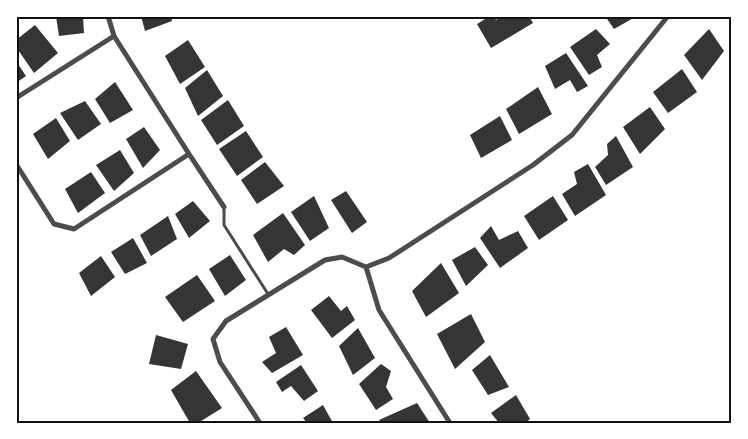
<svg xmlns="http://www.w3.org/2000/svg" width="748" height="439" viewBox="0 0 748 439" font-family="Literata,serif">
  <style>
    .building { fill: #353535 }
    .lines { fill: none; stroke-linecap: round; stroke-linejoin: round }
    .service { stroke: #4c4c4c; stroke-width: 3 }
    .minor { stroke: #4c4c4c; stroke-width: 5 }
    .neatline { fill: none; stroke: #111; stroke-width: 2 }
  </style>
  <rect width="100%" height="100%" fill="#fff"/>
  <path class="building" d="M56,16H83L84,33L59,36Z
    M141,16H171L172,21L145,31Z
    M490,16H494L496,20L502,16H529L533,23L491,48L477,24Z
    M605,16H637L614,29Z
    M35,25L58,53L34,73L16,47V40Z
    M596,29L610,44L597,55L602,67L589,75L570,47Z
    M709,29L724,51L702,80L684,55Z
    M188,40L205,67L180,84L165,56Z
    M566,53L588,86L577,92L570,80L555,89L545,66Z
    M16,61L26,76L16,83Z
    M682,69L697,92L668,113L653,92Z
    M207,70L223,96L198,116L185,88Z
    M115,82L133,110L110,123L95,99Z
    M538,87L552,114L519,134L506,109Z
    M228,100L244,126L217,145L201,120Z
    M85,101L101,124L78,140L60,113Z
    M650,107L665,129L640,154L623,127Z
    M500,116L512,140L481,158L470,135Z
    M56,118L70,141L48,159L33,134Z
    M144,127L160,150L143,168L126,139Z
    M246,131L263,157L237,176L219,149Z
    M616,136L633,167L606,185L595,167L608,155L607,144Z
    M120,150L134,173L114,191L96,165Z
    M265,162L284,186L257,204L241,180Z
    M588,164L606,195L575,216L562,194L577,184L574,172Z
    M91,172L105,193L78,213L65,189Z
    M346,191L367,222L352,233L331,200Z
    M314,196L329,228L310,241L291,212Z
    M553,196L568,220L539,240L524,216Z
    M193,201L210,221L189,238L175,214Z
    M283,213L305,245L294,255L284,249L268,262L253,235Z
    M168,216L177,239L151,256L140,235Z
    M491,226L499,240L518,231L528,248L500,268L480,238Z
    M133,238L147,263L125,274L111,252Z
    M475,247L488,265L466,286L452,260Z
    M230,255L246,280L225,296L209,269Z
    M101,256L115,277L91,296L79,273Z
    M441,263L459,293L426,317L412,291Z
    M197,275L215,301L183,322L165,297Z
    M329,296L341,311L347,306L355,320L332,338L311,310Z
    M471,314L485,342L455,369L437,334Z
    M286,327L303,355L272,373L262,362L276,353L269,337Z
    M358,328L375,358L353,375L339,346Z
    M156,335L188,344L181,369L149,364Z
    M490,355L509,387L488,395L472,370Z
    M381,364L391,371L386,387L393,399L376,410L359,384Z
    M301,365L318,391L304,401L291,386L282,392L276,382Z
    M196,371L222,408L198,423H190L171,390Z
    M516,395L530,419L525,423H499L491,413Z
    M417,403L430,423H382L379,420Z
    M323,405L333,423H307L303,418Z"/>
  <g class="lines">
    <path class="service" d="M224,207V225L268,294"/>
    <path class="minor" d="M108,16L114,36L189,154L224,207
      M16,98L114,36
      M16,164L54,224L74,229L189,154
      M366,267L379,310L450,423
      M260,423L220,362L213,339L226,321L325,260L342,257L366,267L389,258L533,165L572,135L668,16"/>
  </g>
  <rect width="748" height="439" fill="none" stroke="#ffffff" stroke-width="35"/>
  <rect x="18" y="18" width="712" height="404" class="neatline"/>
</svg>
